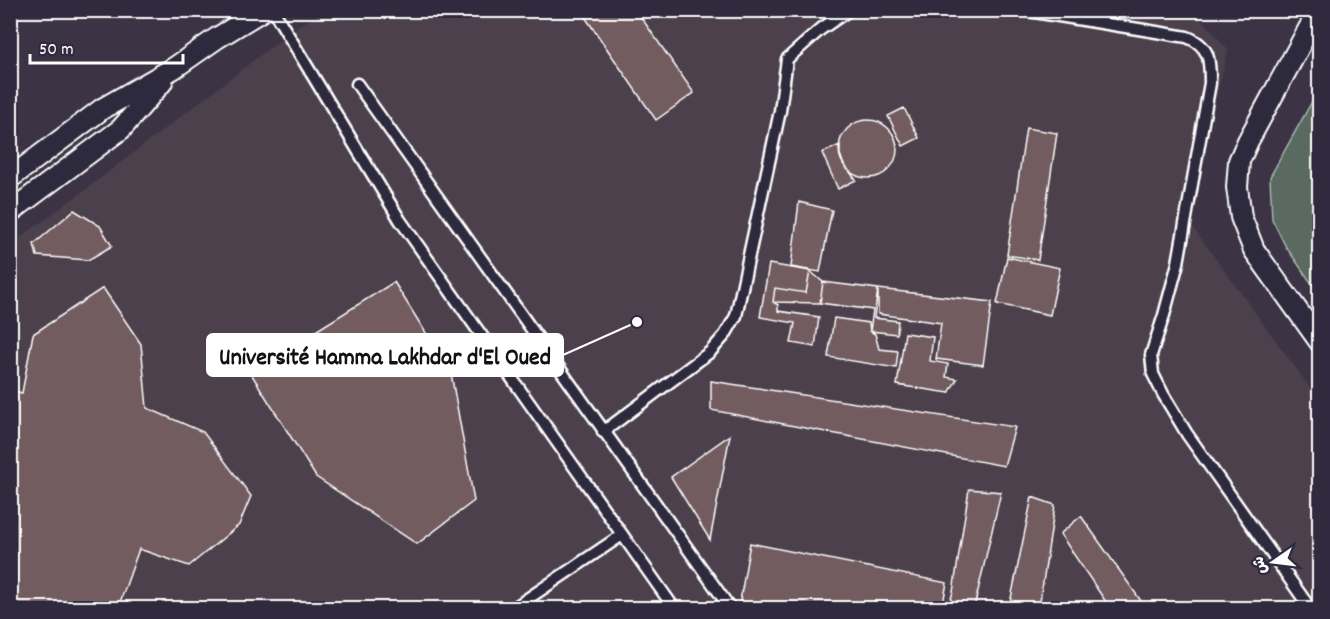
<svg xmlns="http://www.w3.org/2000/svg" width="1330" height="619" viewBox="0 0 1330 619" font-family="Dekko,'Playpen Sans Arabic',sans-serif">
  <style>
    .built { fill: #4c404c }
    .green { fill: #5a6a61; stroke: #acb4b0; stroke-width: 1.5 }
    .building { fill: #725c60; stroke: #fff; stroke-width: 1.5 }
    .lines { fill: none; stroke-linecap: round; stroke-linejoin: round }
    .lane-casing { stroke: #fff; stroke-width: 15 }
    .street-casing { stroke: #fff; stroke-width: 24 }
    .lane { stroke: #2f2a3d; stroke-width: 10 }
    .street { stroke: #2f2a3d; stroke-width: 20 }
    .leader { fill: none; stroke: #fff; stroke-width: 2 }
    .callout-dot { fill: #fff; stroke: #2f2a3d; stroke-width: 2 }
    .callout { fill: #fff; stroke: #fff; stroke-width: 2 }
    .callout-label { font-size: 24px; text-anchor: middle; font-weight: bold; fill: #111 }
  </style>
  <rect width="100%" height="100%" fill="#3c3444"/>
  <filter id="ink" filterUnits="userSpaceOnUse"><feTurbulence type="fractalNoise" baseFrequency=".0167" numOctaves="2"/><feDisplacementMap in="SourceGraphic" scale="12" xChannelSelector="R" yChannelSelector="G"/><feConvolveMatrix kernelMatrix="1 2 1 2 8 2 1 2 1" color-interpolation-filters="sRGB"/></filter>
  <g filter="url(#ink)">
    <path class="built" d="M326,11H1195L1228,50L1186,218L1319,400V608H11L10,245L89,187L301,24Z"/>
    <path class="green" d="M1319,89V294L1286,247L1272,219L1270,177Z"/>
    <path class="building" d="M587,10H636L694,93L656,120L583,14Z
      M904,108L919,138L903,146L888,116Z
      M839 149a29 29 0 1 1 58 0a29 29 0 1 1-58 0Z
      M1026,128L1057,133L1038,260L1007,255Z
      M840,145V154L843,163L856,180L838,189L822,153Z
      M799,202L832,210L820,272L791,267Z
      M74,210L100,226L112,246L88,260L37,256L34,244Z
      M1007,257L1060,268L1050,315L997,304Z
      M769,264L810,271L806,293L775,288L773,302L778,305V311L819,317L815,347L791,343L795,323L760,317Z
      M810,271L823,282L820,303L773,302L775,288L806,293Z
      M394,282L451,373L474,501L417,544L316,477L250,372Z
      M823,282L878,289L874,318L898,321L897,334L870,331L873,310L820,303Z
      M103,288L141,344L147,408L203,432L251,496L239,525L189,566L139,549L118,608H13L10,607V390L22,393L33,334Z
      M878,289L992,302L983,365L936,359L941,323L878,314Z
      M834,318L869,323L870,331L875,334L879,349L898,351L896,368L828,357Z
      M905,333L933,337L930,361L948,364L946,377L957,379L949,393L897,385Z
      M711,381L1015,427L1004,466L711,410Z
      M730,435L710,540L671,477Z
      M969,489L1001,492L974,608H948L953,592Z
      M1032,497L1055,505L1039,608H1009Z
      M1081,516L1146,608H1110L1060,534Z
      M750,543L947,583L942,608H767L739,607Z"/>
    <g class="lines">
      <defs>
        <path id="lane" d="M273,10L400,220L674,608
          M1022,10L1187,37C1210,46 1210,60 1210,83L1178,263L1164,315L1151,355L1153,374L1163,394L1187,434L1310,608
          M357,84L730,608
          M603,432L710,352L725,335L736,316L780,111L787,59L821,29L849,10
          M514,608L622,535"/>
        <path id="street" d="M1319,10L1248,141L1239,161L1237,187L1241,217L1254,250L1320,342
          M10,178L102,109L174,68L217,38L263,10
          M10,212L121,129L162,82"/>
      </defs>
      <use href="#lane" class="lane-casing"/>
      <use href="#street" class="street-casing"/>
      <use href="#lane" class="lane"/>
      <use href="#street" class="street"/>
    </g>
  </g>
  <path class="leader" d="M637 322L563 355"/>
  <circle class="callout-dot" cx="637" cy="322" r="6"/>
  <rect class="callout" x="207" y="334" width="356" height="42" rx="6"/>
  <g class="callout-label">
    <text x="385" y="364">Université Hamma Lakhdar d'El Oued</text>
  </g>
  <rect width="1330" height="619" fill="none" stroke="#2f2a3d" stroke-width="36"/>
  <rect x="18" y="18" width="1294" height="583" fill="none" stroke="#fff" stroke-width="2" filter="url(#ink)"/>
  <g transform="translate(1273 562) rotate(256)" stroke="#2f2a3d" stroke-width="4.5" paint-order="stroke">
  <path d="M0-4.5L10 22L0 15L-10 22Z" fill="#ffffff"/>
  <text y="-9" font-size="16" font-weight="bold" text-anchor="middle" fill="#ffffff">ش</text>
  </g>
  <path d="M30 54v9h153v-9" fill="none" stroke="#ffffff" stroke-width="3"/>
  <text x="39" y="54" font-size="18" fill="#ffffff" stroke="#2f2a3d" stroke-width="4.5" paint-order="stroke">50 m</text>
</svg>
